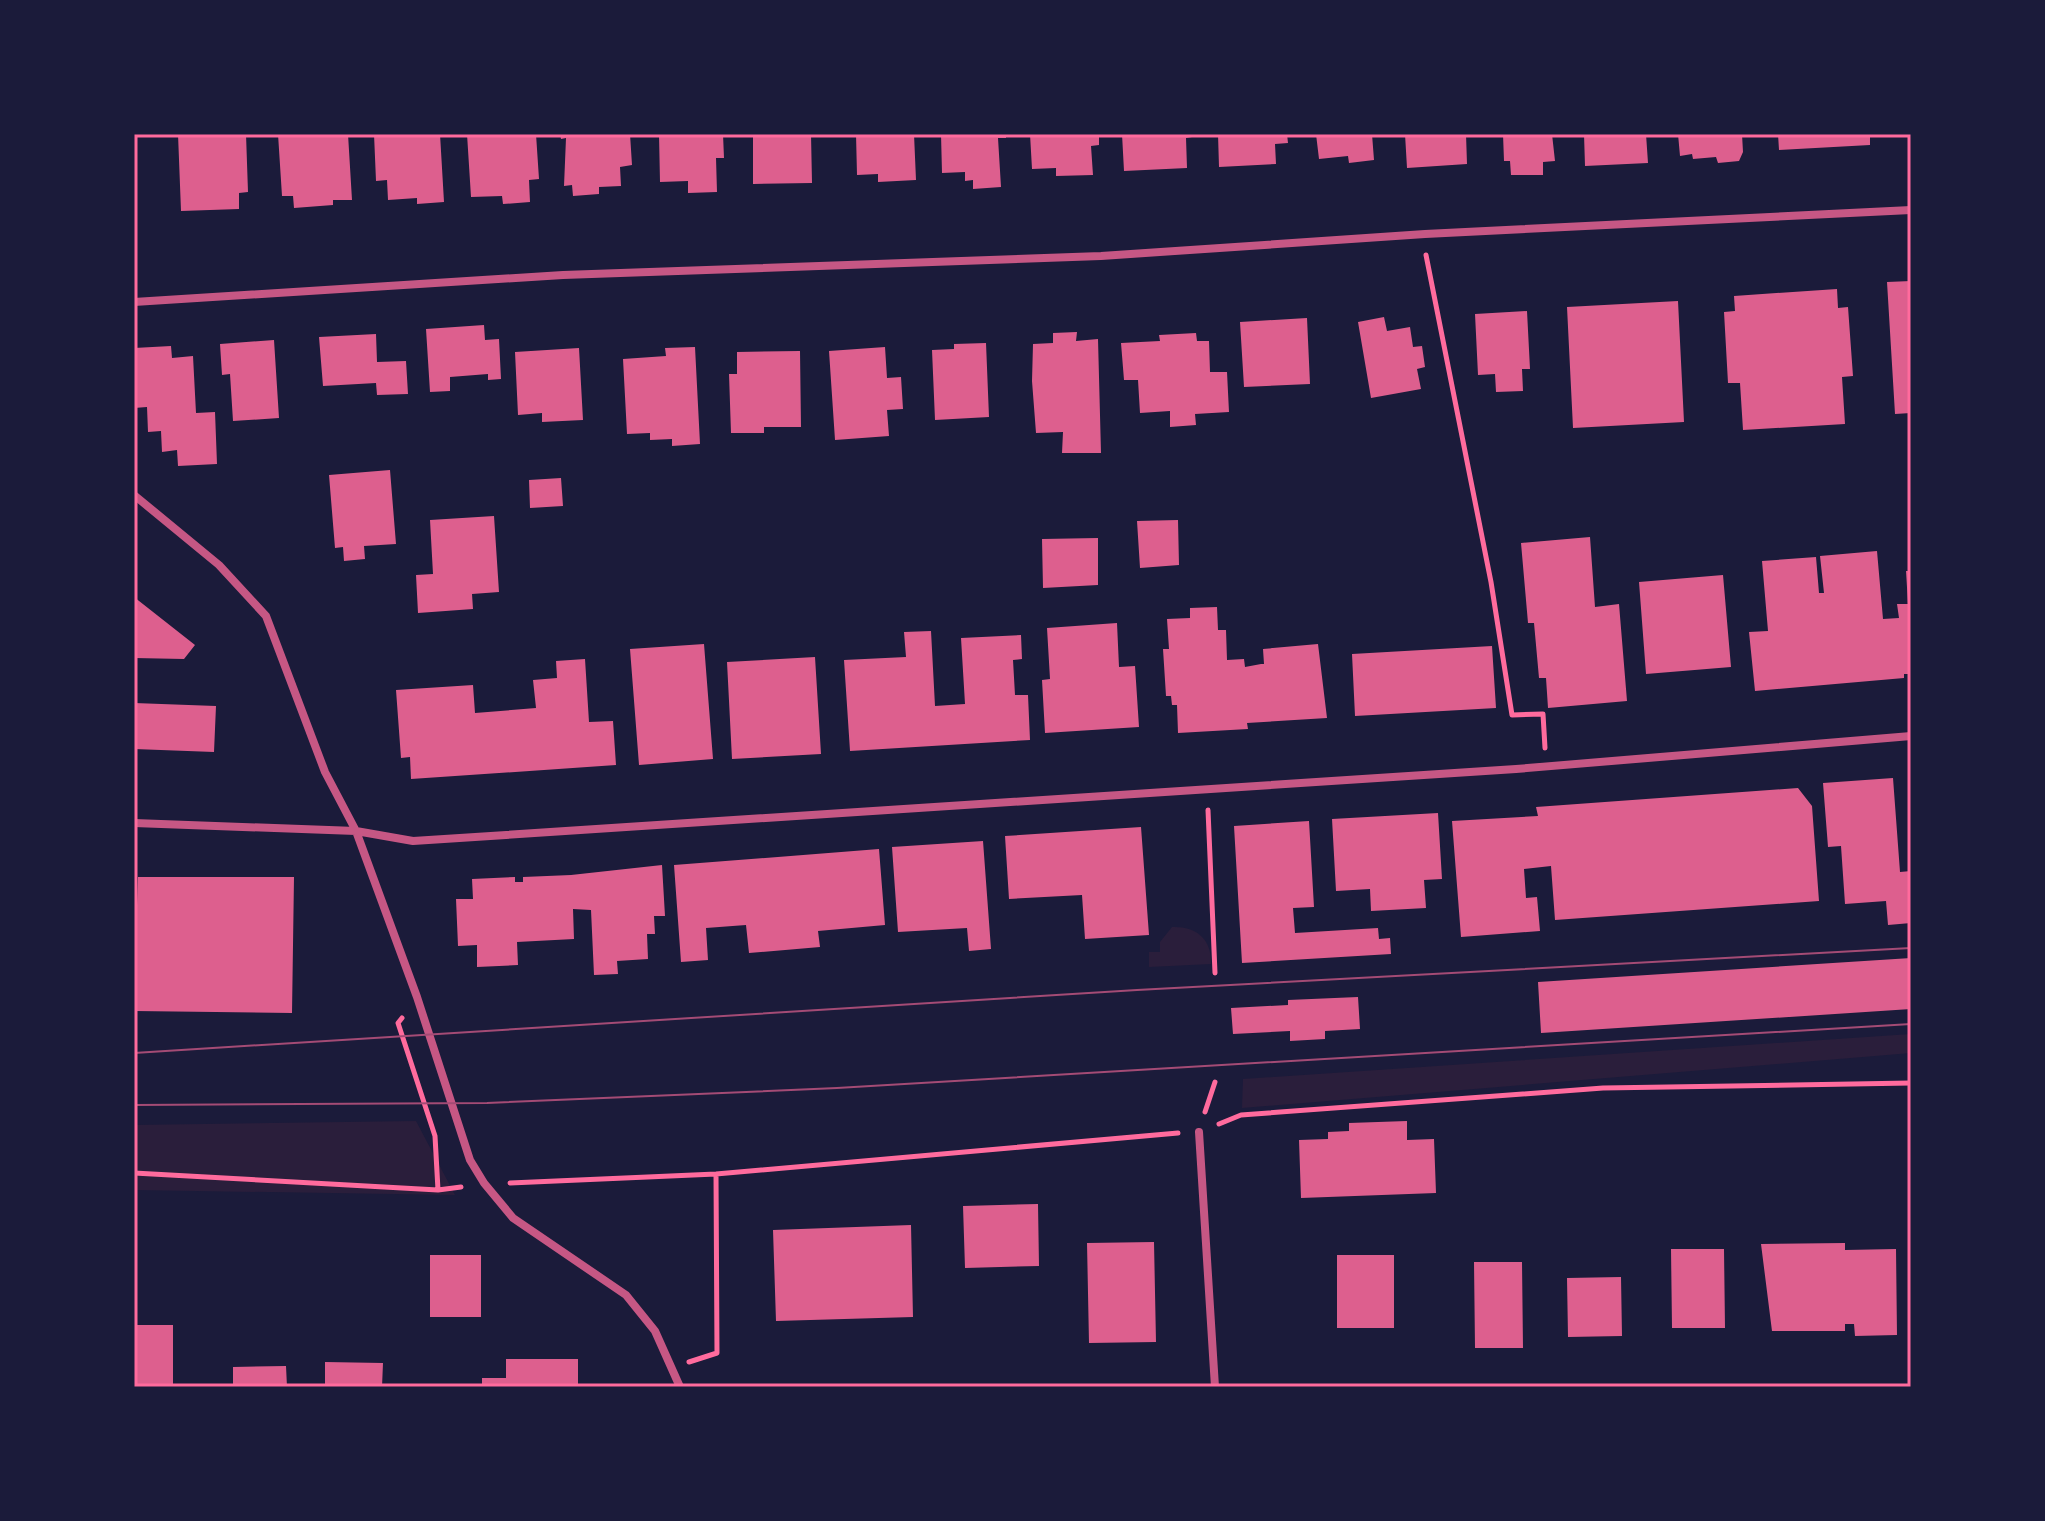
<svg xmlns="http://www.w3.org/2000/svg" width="2045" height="1521" viewBox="0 0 2045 1521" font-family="'Space Grotesk',sans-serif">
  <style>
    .green { fill: #2a1e3b }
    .building { fill: #dd5f8e }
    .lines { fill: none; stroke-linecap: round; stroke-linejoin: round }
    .path { stroke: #ff6b9d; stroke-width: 5 }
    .minor { stroke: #c65784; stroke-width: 8 }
    .tram { stroke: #a44b75; stroke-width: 2 }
    .neatline { fill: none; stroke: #ff6b9d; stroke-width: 3 }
  </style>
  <rect width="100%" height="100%" fill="#1b1b3a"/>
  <path class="green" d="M1172,927C1196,926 1212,939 1211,964L1149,967V952H1160V942Z
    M1911,1034V1053L1242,1108L1243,1079Z
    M416,1121L455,1195L134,1190V1125Z"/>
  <path class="building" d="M178,134H246L248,192L239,193V209L181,211Z
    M278,134H348L352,200H333V205L294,208L293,196H282Z
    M374,134H440L444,202L417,204V198L388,200L387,180L376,181Z
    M467,134H536L539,179L529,180L530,202L503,204L502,196L471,197Z
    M560,134H630L632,165L620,167L621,186L599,187V194L573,196L572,185L564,186L566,138L561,139Z
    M659,134H723L724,158H716L717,192L688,193V181L660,182Z
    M753,134H811L812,183L753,184Z
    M856,134H914L916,180L878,182V174L857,175Z
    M941,134H1006V138H998L1001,187L973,189V180L965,181V172L942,173Z
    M1030,134H1099V145L1091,146L1093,175L1056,176V168L1032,169Z
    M1122,134H1192V137L1186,138L1187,168L1124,171Z
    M1218,134H1287L1288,143L1275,144L1276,164L1219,167Z
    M1316,134H1372L1374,160L1349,163L1348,156L1319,159Z
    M1405,134H1466L1467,164L1407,168Z
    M1503,134H1552L1555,161L1543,162V175H1511L1510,161H1504Z
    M1584,134H1646L1648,163L1585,166Z
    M1678,134H1742L1743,152L1739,161L1718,163L1716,157L1693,159L1692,154L1680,156Z
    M1778,134H1870V145L1779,150Z
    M1911,281V413L1895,414L1887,282Z
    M1837,289L1838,308L1848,307L1853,376L1842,377L1845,424L1743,430L1740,383H1728L1724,312L1735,311L1734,296Z
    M1678,301L1684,422L1573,428L1567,307Z
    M1527,311L1530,369H1522L1523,391L1496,392L1495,374L1478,375L1475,314Z
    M1384,317L1387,331L1410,327L1413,347L1422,346L1425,367L1417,369L1421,389L1371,398L1358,322Z
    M1307,318L1310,384L1244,387L1240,322Z
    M484,325L485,340L499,339L501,379L488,380V374L450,377V391L430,392L426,329Z
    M1077,332L1076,341L1098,339L1101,453H1062L1063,432L1036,433L1032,381L1033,344L1053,343V333Z
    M1196,333L1197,341H1209L1210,372H1227L1229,412L1195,414L1196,425L1170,427V411L1140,413L1138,380H1124L1121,343L1160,341L1159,335Z
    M376,334L377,362L406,361L408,394L377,395L376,383L323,386L319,337Z
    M274,340L279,418L233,421L230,374L222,375L220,344Z
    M986,343L989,417L935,420L932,350L954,349V344Z
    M171,346L172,358L193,356L196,413L215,412L217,464L178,466L177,450L162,452L161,431L148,432L147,407L134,408V348Z
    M695,347L700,444L672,446V439L650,440V433L627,434L623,359L666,356L665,348Z
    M885,347L887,378L901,377L903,409L887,410L889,436L835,440L829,351Z
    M579,348L583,420L542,422V413L518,415L515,352Z
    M800,351L801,427H764V433H731L729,374H737V352Z
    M390,470L396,544L364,546L365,559L344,561L343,547L335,548L329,475Z
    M561,478L563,506L530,508L529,480Z
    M494,516L499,592L472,594L473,609L418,613L416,575L433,574L430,520Z
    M1178,520L1179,565L1140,568L1137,521Z
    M1590,537L1595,607L1619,604L1627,701L1548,708L1546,678H1539L1534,623H1528L1521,543Z
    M1098,538V585L1043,588L1042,539Z
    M1877,551L1883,619L1899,618L1897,604H1908L1906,571H1911V674H1904V678L1755,691L1749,632L1768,631L1762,561L1816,557L1819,593H1824L1820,556Z
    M1723,575L1731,667L1646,674L1639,582Z
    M134,597L195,645L184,659L134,658Z
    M1217,607L1218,630H1226L1227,660L1244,659L1245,667L1261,664H1264L1263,649L1318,644L1327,718L1247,723L1248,729L1178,733L1177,705H1172L1171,696H1166L1163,649H1169L1167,619L1190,618V608Z
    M1117,623L1119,667L1135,666L1139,727L1045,733L1042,680L1050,679L1047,628Z
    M931,631L935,706L965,704L961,638L1021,635L1022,659L1013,660L1015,695H1028L1030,740L850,751L844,660L906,657L904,632Z
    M704,644L713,759L639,765L630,649Z
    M1492,646L1496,708L1355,716L1352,654Z
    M815,657L821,754L732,759L727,662Z
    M585,659L589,722L613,721L616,765L411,779L410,757L401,758L396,690L473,685L475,713L536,708L533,680L557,678L556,661Z
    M134,703L216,706L214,752L134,749Z
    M1893,778L1900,872L1911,871V923L1888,925L1886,901L1845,904L1841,846L1828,847L1823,783Z
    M1798,788L1812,806L1819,901L1555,920L1551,866L1524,869L1526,898L1537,897L1540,931L1461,937L1452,821L1538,816L1536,807Z
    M1438,813L1442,879L1424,880L1426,908L1371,911L1370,889L1336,891L1332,819Z
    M1309,821L1314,907L1293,908L1295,933L1378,928L1379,939L1390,938L1391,954L1242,963L1234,826Z
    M1141,827L1149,935L1085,939L1082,895L1009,899L1005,836Z
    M983,841L991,949L969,951L967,928L898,932L892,847Z
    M879,849L885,925L818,931L820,947L749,953L746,925L706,928L708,960L681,962L674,865Z
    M662,865L665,916H654L655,934H647L648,959L617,961L618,974L594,975L591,910L573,909L574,939L517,942L518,965L477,967V945L458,946L456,899H473L472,879L515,877V882H523V877L571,875Z
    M138,877H294L292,1013L134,1011V905H137Z
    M1911,958V1009L1541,1033L1538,982Z
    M1358,997L1360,1029L1325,1031V1039L1290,1041V1031L1233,1034L1231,1008L1288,1005V1000Z
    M1407,1121V1140L1434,1139L1436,1193L1301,1198L1299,1140L1328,1139V1132L1349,1131V1123Z
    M1038,1204L1039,1266L965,1268L963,1206Z
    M911,1225L913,1317L776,1321L773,1230Z
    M1154,1242L1156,1342L1089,1343L1087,1243Z
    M1845,1243V1250L1896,1249L1897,1335L1855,1336L1854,1324H1845V1331H1772L1761,1244Z
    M1671,1249H1724L1725,1328H1672Z
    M430,1255H481V1317H430Z
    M1337,1255H1394V1328H1337Z
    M1474,1262H1522L1523,1348H1475Z
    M1621,1277L1622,1336L1568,1337L1567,1278Z
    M134,1325H173V1387H134Z
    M506,1359H578V1387H482V1378H506Z
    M325,1362L383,1363L382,1387H325Z
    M286,1366L287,1387H233V1367Z"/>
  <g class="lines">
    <path class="path" d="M1426,255L1491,582L1512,715L1543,714L1545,748
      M1208,810L1215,973
      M402,1018L398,1023L435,1136L438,1190
      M1205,1112L1215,1082
      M1219,1124L1241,1115L1603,1088L1911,1083
      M134,1173L438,1190L461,1187
      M510,1183L716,1174L1178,1133
      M689,1362L717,1353L716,1174"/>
    <path class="minor" d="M134,302L563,275L1101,256L1425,234L1911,210
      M134,495L219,565L266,616L325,772L356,831L417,997L470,1160L484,1183L513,1218L626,1295L655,1331L680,1387
      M134,823L356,831L413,841L1516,769L1911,736
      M1199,1132L1215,1387"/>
    <path class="tram" d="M134,1053L1137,990L1911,948
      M134,1105L487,1103L837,1088L1911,1024"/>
  </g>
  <rect width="2045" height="1521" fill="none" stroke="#1b1b3a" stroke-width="272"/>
  <rect x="136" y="136" width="1773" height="1249" class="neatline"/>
</svg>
